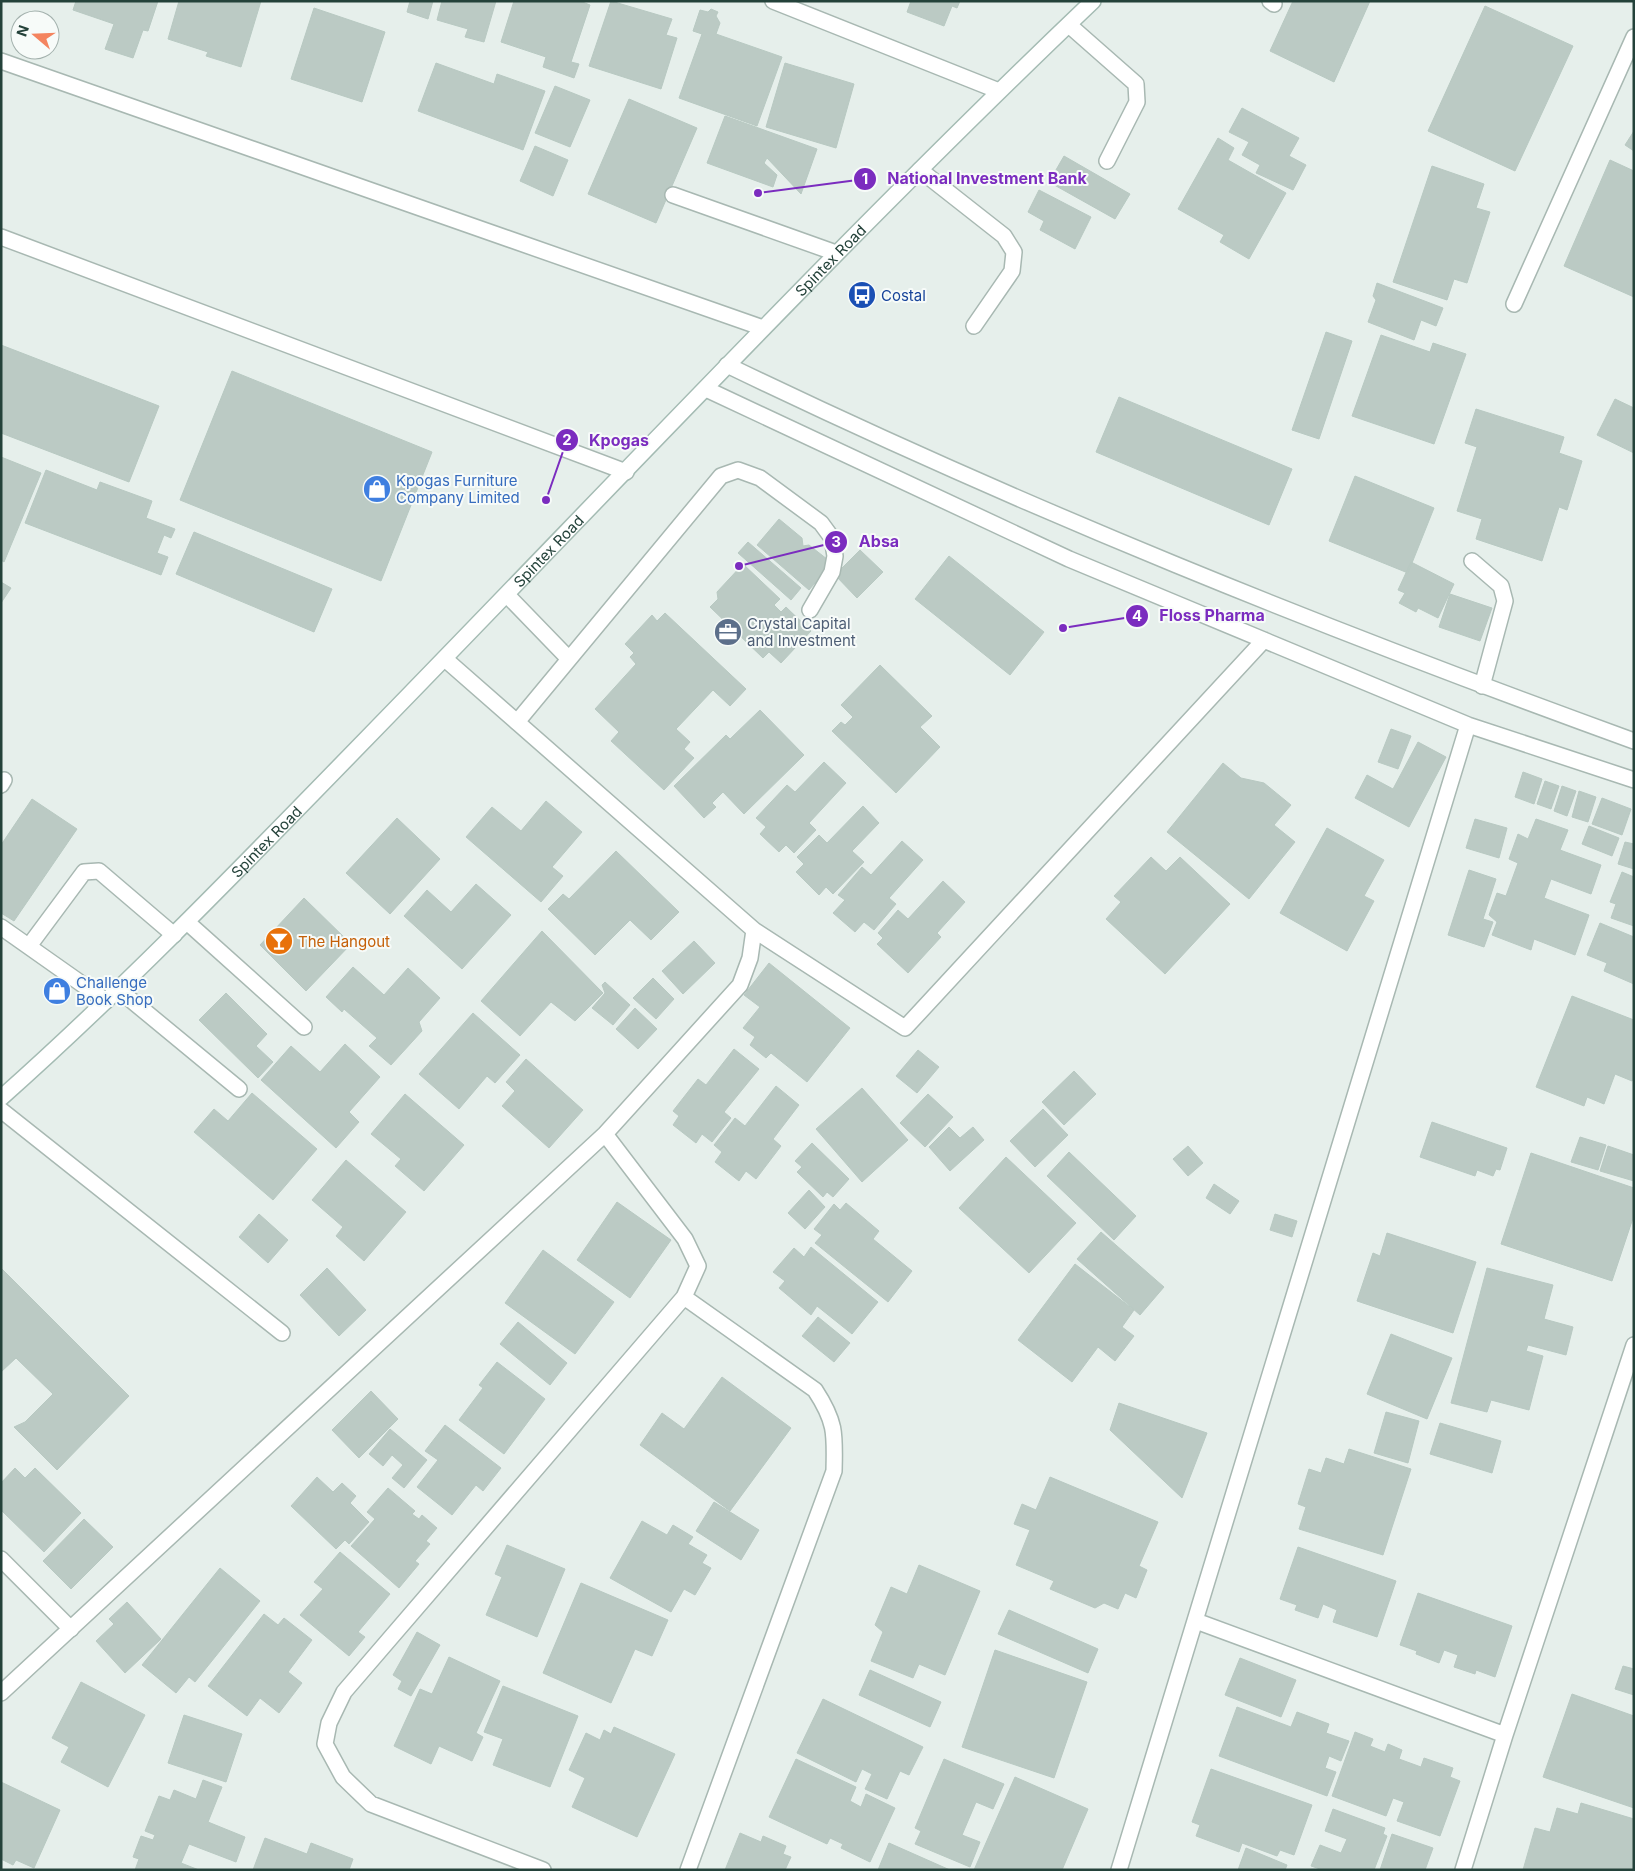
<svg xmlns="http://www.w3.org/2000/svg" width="1635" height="1871" viewBox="0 0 1635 1871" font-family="Inter,sans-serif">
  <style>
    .building { fill: #bbcac4; stroke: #b8c9c2 }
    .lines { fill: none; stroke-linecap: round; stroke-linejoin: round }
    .service-casing { stroke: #a8b8b2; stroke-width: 18 }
    .minor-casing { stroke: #a8b8b2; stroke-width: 18 }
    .secondary-casing { stroke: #a4bbb3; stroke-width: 18 }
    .service { stroke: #fff; stroke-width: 15 }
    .minor { stroke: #fff; stroke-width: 15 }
    .secondary { stroke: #fff; stroke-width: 15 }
    .labels { text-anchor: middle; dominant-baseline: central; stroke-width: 4; stroke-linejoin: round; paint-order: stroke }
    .street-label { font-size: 15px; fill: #24423a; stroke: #f7fbf9 }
    .transit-label { font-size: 15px; fill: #164399; stroke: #f7fbf9; text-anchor: start }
    .shop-label { font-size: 15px; fill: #366cbe; stroke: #f7fbf9; text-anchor: start }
    .service-label { font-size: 15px; fill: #4e5e75; stroke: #f7fbf9; text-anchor: start }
    .food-label { font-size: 15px; fill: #c56008; stroke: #f7fbf9; text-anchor: start }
    .leader { fill: none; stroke: #7b2cbf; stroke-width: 2 }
    .callout-dot { fill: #7b2cbf; stroke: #f7fbf9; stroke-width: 2 }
    .mark-label { font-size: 15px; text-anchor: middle; font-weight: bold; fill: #fff }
    .callout-label { font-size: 16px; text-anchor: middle; font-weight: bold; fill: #7b2cbf; stroke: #f7fbf9; stroke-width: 4; stroke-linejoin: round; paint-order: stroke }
  </style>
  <rect width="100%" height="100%" fill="#e6efeb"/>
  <path class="building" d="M76,1H158L148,31L143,30L133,58L105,49L114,24L73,10Z
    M179,1H261L241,67L206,56L208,52L168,39Z
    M410,1H433L428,19L407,12Z
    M442,1H496L484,42L465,37L468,29L437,20Z
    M514,1H580L590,5L571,62L579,64L574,78L543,67L546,57L501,42Z
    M611,1L672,19L666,35L677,38L661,89L589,66Z
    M911,1H960L957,8L952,6L944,26L907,12Z
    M1293,1H1370L1334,82L1270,51Z
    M1485,6L1573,46L1515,171L1428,131Z
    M314,8L385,32L362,102L291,79Z
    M711,9L718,12L716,16L720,23L716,34L782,57L757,126L679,98L702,34L693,31L700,10L708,12Z
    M436,63L494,84L497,74L545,91L523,150L418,111Z
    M785,63L854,84L836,148L766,127Z
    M555,86L590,100L570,147L535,133Z
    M629,99L697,128L656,223L588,194Z
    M1242,108L1299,138L1289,156L1306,165L1293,190L1256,173L1260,165L1242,155L1249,142L1229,132Z
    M725,116L817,149L801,194L767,158L764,163L777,175L773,187L707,163Z
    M1634,131V151L1625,145Z
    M1218,138L1234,148L1228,160L1286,193L1249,259L1220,242L1224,235L1178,209Z
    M535,146L568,160L553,196L520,181Z
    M1064,156L1130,194L1115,219L1049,182Z
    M1610,160L1634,171V297L1564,266Z
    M1432,166L1484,184L1476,208L1490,212L1467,283L1454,279L1447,300L1393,282Z
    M1039,190L1091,217L1075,249L1040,230L1044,221L1028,212Z
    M1377,283L1443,308L1436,326L1421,320L1414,340L1368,322L1376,300L1373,296Z
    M1326,332L1352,341L1319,439L1292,430Z
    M1381,335L1430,352L1433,343L1466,354L1434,444L1352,416Z
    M1,345L159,406L129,482L1,433Z
    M232,371L432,452L381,581L180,500Z
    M1119,397L1292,469L1269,525L1096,452Z
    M1615,399L1634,408V453L1597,435Z
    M1476,409L1564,437L1559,453L1582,461L1567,510L1559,507L1542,561L1476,539L1482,519L1457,511L1477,447L1465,443Z
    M1,457L41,473L4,562L1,560Z
    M46,470L97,490L100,482L152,501L146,518L175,529L171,538L164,535L157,553L168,557L161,575L25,523Z
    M1355,476L1434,508L1408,573L1329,541Z
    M779,519L802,538L803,546L809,545L832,563L809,590L757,545Z
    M194,532L332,589L314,632L176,574Z
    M748,542L801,588L791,600L738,553Z
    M860,550L883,572L857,598L835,575Z
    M949,556L1044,632L1010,675L915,599Z
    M1411,562L1454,584L1438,618L1418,608L1416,612L1399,603L1405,593L1398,590Z
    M743,564L780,599L774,605L781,612L786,607L811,631L781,663L769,652L763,658L710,607L718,599L717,592Z
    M1,582L11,588L1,603Z
    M1450,594L1492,608L1480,641L1439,627Z
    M665,613L746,689L730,706L713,690L676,729L690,742L684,749L694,758L664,790L611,741L619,732L595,709L636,664L630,657L634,653L625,644L652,615L657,621Z
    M880,665L932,716L920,727L940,747L896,793L832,731L841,722L845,725L853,717L841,705Z
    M760,710L804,755L744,814L723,792L712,803L716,807L704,818L674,786L726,735L730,739Z
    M1391,729L1411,736L1398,769L1378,762Z
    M1418,742L1446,757L1409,827L1355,798L1367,775L1393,789Z
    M824,762L846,783L809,823L816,830L794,853L786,845L779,852L760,834L766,827L756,818L787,785L795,792Z
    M1223,763L1241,778L1264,783L1291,805L1274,825L1295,842L1249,899L1167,832Z
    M1523,772L1542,779L1534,804L1515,797Z
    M1545,781L1559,786L1551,809L1537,804Z
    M1562,786L1576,791L1567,816L1554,811Z
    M1579,791L1596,797L1588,822L1572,817Z
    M1602,798L1631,809L1622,835L1592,824Z
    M32,799L77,829L14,921L1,913V845Z
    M546,801L582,832L552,867L563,876L541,902L466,837L492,807L521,831Z
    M863,806L879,823L852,851L864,862L833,894L826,887L819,895L796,872L804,864L797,857L819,835L827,843Z
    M397,818L440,859L390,914L346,873Z
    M1475,819L1507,828L1499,858L1466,848Z
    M1536,819L1568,830L1560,850L1601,865L1591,894L1551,879L1544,898L1589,915L1575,955L1534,939L1531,950L1492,935L1497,922L1489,915L1497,893L1506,896L1518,863L1509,859L1518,834L1528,839Z
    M1589,826L1619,838L1612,856L1582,844Z
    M1327,828L1384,860L1364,896L1374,901L1347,951L1280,913Z
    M902,841L923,860L889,898L896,904L874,930L864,922L855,932L833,913L845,900L838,895L862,867L871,875Z
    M1625,842L1634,844V869L1618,864Z
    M616,851L679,912L651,940L630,920L595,955L548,909L563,894L569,899Z
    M1151,857L1166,871L1180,857L1230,904L1165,974L1106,919L1121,902L1114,896Z
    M1469,870L1496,879L1483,919L1493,922L1484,947L1448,935Z
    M1622,872L1634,877V926L1611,918L1616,904L1610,902Z
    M943,881L965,902L937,933L941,937L908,973L877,944L883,938L878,933L898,910L908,919Z
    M476,884L511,915L462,969L404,916L427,890L451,912Z
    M304,898L351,944L306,991L260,945Z
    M1600,923L1634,937V984L1604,971L1607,963L1587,955Z
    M542,931L603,993L575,1021L551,1002L520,1036L481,1001Z
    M694,941L715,963L683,994L662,971Z
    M769,963L850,1028L807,1082L771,1053L766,1058L750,1045L755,1037L743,1028L760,1007L744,995Z
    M353,967L384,995L408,968L440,998L419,1022L422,1031L391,1065L369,1046L377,1038L344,1009L342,1012L326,997Z
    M653,978L674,999L656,1019L633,998Z
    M605,982L630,1005L613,1025L592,1008L605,993L602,985Z
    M226,993L267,1034L256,1046L273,1062L258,1078L199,1020Z
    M1572,996L1634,1020V1077L1632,1081L1615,1074L1604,1104L1587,1097L1584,1106L1536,1087Z
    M635,1008L657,1029L638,1049L616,1029Z
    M473,1013L520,1055L495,1083L487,1076L459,1109L419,1074Z
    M345,1044L380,1077L349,1112L359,1122L336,1148L261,1080L291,1046L320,1072Z
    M734,1049L759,1069L724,1112L731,1118L712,1142L702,1134L696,1143L673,1125L679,1116L673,1111L698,1079L706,1085Z
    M918,1050L939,1067L917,1093L896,1076Z
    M526,1059L583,1110L549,1148L502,1106L515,1091L506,1082Z
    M1074,1071L1096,1094L1064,1125L1042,1102Z
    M776,1086L799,1105L773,1139L781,1146L756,1179L746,1171L739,1181L715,1162L722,1152L714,1145L735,1118L745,1126Z
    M862,1088L908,1140L862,1182L816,1129Z
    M252,1093L317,1149L273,1200L194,1132L214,1109L228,1121Z
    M405,1094L464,1145L424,1191L395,1166L401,1159L371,1134Z
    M928,1094L953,1117L925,1147L900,1123Z
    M1043,1109L1068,1135L1035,1167L1010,1141Z
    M1432,1122L1507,1148L1500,1170L1496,1169L1493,1176L1477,1170L1475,1176L1420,1157Z
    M949,1127L960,1138L973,1127L984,1140L950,1171L929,1147Z
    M1580,1137L1606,1145L1598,1170L1571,1162Z
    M812,1143L849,1179L833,1197L827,1192L823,1197L797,1172L802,1167L795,1161Z
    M1188,1146L1203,1163L1188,1176L1173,1159Z
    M1608,1146L1634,1155V1181L1600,1171Z
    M1069,1152L1136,1216L1114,1240L1047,1176Z
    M1531,1153L1634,1188V1215L1612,1281L1501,1244Z
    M1006,1157L1076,1223L1029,1273L959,1208Z
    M346,1160L406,1212L364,1261L336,1236L343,1227L312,1200Z
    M1214,1184L1239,1201L1230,1214L1206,1198Z
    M809,1190L825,1207L805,1229L788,1213Z
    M617,1202L671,1240L630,1298L577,1260Z
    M846,1203L879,1231L873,1239L912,1271L888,1302L815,1243L822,1235L814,1229L834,1204L840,1210Z
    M259,1214L288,1240L268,1263L239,1237Z
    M1275,1214L1297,1221L1292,1237L1270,1230Z
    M1101,1232L1164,1287L1140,1315L1077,1259Z
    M1387,1233L1476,1262L1453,1333L1357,1301L1373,1253L1380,1256Z
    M811,1247L878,1302L852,1334L817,1306L811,1315L779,1288L785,1281L773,1272L794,1248L804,1257Z
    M543,1250L614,1302L575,1354L505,1303Z
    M1075,1264L1134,1310L1122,1327L1134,1336L1115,1361L1098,1347L1072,1382L1018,1340Z
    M1,1268L129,1396L57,1470L14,1427L25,1422L53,1394L16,1358L1,1372Z
    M327,1268L366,1310L339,1336L300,1295Z
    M1487,1268L1553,1285L1544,1319L1573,1327L1566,1355L1528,1345L1526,1351L1543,1356L1529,1410L1491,1400L1487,1412L1451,1403Z
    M818,1317L850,1343L834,1362L802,1336Z
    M518,1322L567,1363L550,1385L500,1344Z
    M1391,1334L1452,1358L1427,1419L1367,1394Z
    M497,1362L545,1399L504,1454L459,1420L483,1388L479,1385Z
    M722,1377L791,1428L730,1511L640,1445L662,1413L684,1429Z
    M371,1391L398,1419L359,1458L332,1430Z
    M1119,1403L1207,1433L1182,1498L1110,1430Z
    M1386,1412L1419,1421L1408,1463L1374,1453Z
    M1440,1423L1501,1441L1492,1473L1430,1454Z
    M445,1425L501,1468L483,1491L476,1485L452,1515L417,1487L438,1460L425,1451Z
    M390,1429L427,1460L404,1488L392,1478L403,1465L392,1455L383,1466L369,1454Z
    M1349,1449L1411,1469L1383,1555L1299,1529L1306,1507L1298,1504L1309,1469L1321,1473L1326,1458L1344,1464Z
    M15,1468L25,1478L35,1468L81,1513L44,1552L1,1510V1483Z
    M317,1477L333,1492L342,1483L356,1496L350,1503L369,1522L349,1544L345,1540L336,1549L291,1506Z
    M1050,1477L1158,1522L1139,1566L1147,1570L1136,1598L1125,1593L1118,1609L1104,1603L1095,1608L1050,1589L1054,1581L1016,1565L1030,1530L1014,1524L1022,1504L1036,1510Z
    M388,1488L415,1511L412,1514L419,1519L422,1515L437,1528L426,1541L430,1544L415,1561L419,1564L399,1588L351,1546L375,1519L367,1512Z
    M714,1502L759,1530L741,1560L696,1531Z
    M84,1519L113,1547L71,1589L43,1561Z
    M642,1521L667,1535L673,1525L693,1537L688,1544L707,1555L702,1563L711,1568L695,1595L684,1589L671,1612L610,1578Z
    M507,1545L565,1569L537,1637L486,1615L502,1577L495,1574Z
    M1298,1547L1396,1581L1377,1637L1333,1622L1337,1610L1323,1604L1318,1618L1295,1610L1297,1605L1280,1599Z
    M340,1552L390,1594L358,1632L365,1637L349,1656L300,1615L323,1589L314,1582Z
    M919,1565L980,1591L945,1675L919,1664L913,1678L871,1661L883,1632L875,1625L891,1587L907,1594Z
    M220,1568L260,1601L195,1682L189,1677L176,1693L142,1665Z
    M581,1583L668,1620L652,1656L635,1649L611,1703L543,1673Z
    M1418,1593L1512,1626L1495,1677L1476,1670L1475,1674L1454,1667L1458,1655L1444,1650L1439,1663L1416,1654L1417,1651L1400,1645Z
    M127,1602L161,1639L125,1673L96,1641L114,1624L109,1619Z
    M1009,1610L1098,1649L1088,1673L998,1634Z
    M264,1614L278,1625L284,1618L312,1640L288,1672L302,1683L279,1713L260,1698L247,1716L208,1686Z
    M417,1632L440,1645L411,1696L398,1689L402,1681L393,1675Z
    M995,1650L1087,1682L1054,1778L962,1747Z
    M449,1657L500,1681L476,1733L483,1737L472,1761L439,1746L431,1764L394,1746L420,1689L432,1694Z
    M1240,1658L1296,1680L1281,1717L1225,1695Z
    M1623,1666L1634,1669V1695L1615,1689Z
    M870,1670L941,1702L930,1727L859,1695Z
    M81,1682L145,1715L108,1787L61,1762L69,1747L52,1738Z
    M503,1686L578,1716L550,1787L493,1765L503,1739L484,1732Z
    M1572,1694L1634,1716V1808L1543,1777Z
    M823,1699L923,1747L909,1775L900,1771L887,1799L865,1789L872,1774L862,1769L856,1782L797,1753Z
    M1237,1707L1291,1727L1297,1712L1329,1724L1326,1733L1349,1741L1341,1761L1329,1756L1325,1768L1336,1772L1327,1796L1219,1756Z
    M184,1715L242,1734L226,1782L168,1763Z
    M614,1727L675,1754L637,1837L572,1807L585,1778L569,1770L586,1733L600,1740L604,1730L611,1734Z
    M1355,1732L1373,1739L1370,1746L1385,1752L1388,1744L1402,1750L1399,1759L1421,1767L1424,1758L1453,1768L1450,1777L1460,1781L1440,1836L1397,1821L1404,1802L1393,1798L1386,1816L1332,1796Z
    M796,1759L856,1787L850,1801L861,1807L866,1794L895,1808L870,1862L841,1848L843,1844L830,1838L827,1844L769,1817Z
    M944,1759L1004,1784L993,1809L976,1802L962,1835L980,1842L970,1867L915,1844L921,1831L915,1828Z
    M1211,1769L1312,1805L1294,1855L1280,1850L1277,1856L1242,1843L1239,1852L1196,1836L1200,1825L1192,1822Z
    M1015,1777L1088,1809L1062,1870H974Z
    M203,1780L222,1787L208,1822L245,1837L236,1862L189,1844L181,1863L199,1870H135L139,1859L133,1857L141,1836L153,1840L155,1835L145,1831L159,1796L170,1800L174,1790L196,1799Z
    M1,1782L60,1810L34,1868L16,1860L13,1865L1,1859Z
    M1581,1803L1634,1819V1870H1523L1535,1828L1550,1832L1557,1808L1578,1814Z
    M1333,1809L1385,1828L1383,1834L1387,1836L1374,1870H1323L1311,1866L1320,1845L1341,1853L1347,1839L1325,1831Z
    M740,1833L761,1842L763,1836L786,1846L783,1854L791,1857L785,1870H725Z
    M1392,1834L1433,1848L1425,1870H1380Z
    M265,1838L307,1854L311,1843L353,1859L349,1870H253Z
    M889,1843L950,1870H878Z
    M1246,1848L1287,1865L1285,1870H1238Z"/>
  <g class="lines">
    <defs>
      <path id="service" d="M1270,1L1274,4
        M1069,25L1136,84L1137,102L1107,161
        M920,170L1004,236L1014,252L1012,271L974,326
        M673,195L836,253
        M1472,561L1501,586L1505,601L1482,686
        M507,595L569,659
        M517,722L721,476L738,470L760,478L821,523L832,538L835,556L832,572L810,610
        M1,785L4,780
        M187,922L304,1027
        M1,927L106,1001
        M29,946L84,872L99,871L174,935
        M119,990L239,1089
        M1,1110L282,1333
        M1,1559L71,1629"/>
      <path id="minor" d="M773,1L999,91
        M1,61L763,328
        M1,237L626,472
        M1514,304L1634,37
        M727,365C1023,508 1325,629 1634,741
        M706,389L1069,559L1468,725L1634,780
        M754,930L905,1028L1264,640
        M684,1297L815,1390C836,1422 835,1434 834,1471L688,1870
        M1196,1621L1505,1735
        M1,1693L605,1134L740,985L750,958L754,930L445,659
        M543,1870L371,1804L343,1777L325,1744L329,1723L344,1692L684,1297L698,1266L685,1239L605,1134
        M1119,1870L1468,725
        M1463,1870L1505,1735L1634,1345"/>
      <g id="secondary">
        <path id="s1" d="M1,1098C129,984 248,860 367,738C608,491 843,239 1093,1"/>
      </g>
    </defs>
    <use href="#service" class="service-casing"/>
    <use href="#minor" class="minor-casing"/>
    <use href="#secondary" class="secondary-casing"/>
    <use href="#service" class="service"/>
    <use href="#minor" class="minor"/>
    <use href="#secondary" class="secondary"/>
  </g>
  <defs>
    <symbol id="bus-disc" viewBox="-11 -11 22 22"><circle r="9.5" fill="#1a4fb4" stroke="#f7fbf9"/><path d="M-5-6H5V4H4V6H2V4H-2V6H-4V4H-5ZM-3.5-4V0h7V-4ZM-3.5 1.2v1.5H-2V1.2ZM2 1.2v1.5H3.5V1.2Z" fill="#fff"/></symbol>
    <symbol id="shop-disc" viewBox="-11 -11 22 22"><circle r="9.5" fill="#3f7fe0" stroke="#f7fbf9"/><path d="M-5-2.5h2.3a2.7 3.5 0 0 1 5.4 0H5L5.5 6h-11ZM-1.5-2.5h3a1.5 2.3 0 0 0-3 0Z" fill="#fff"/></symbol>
    <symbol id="office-disc" viewBox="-11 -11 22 22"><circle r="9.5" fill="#5c6f8a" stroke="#f7fbf9"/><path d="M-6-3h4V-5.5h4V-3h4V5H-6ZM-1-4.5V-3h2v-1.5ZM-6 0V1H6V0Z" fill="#fff"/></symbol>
    <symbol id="bar-disc" viewBox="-11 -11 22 22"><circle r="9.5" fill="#e8710a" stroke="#f7fbf9"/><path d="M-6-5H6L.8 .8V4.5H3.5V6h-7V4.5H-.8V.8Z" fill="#fff"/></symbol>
  </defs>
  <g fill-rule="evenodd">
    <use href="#bus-disc" x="846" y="279" width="32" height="32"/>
    <use href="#shop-disc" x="361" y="473" width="32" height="32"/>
    <use href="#office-disc" x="712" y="616" width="32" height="32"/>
    <use href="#bar-disc" x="263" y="925" width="32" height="32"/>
    <use href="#shop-disc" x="41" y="975" width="32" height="32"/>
  </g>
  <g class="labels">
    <g class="street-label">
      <text stroke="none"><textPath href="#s1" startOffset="1179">Spintex Road</textPath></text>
      <text stroke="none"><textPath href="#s1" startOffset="774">Spintex Road</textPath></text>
      <text stroke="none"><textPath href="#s1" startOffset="369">Spintex Road</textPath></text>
    </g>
    <g class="transit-label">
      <text x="881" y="295">Costal</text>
    </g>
    <g class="shop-label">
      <text x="396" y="480">Kpogas Furniture<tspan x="396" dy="17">Company Limited</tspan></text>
      <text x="76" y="982">Challenge<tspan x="76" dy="17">Book Shop</tspan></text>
    </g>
    <g class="service-label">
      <text x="747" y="623">Crystal Capital<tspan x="747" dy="17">and Investment</tspan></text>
    </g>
    <g class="food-label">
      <text x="298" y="941">The Hangout</text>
    </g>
  </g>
  <path class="leader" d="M758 193L865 179M546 500L567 440M739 566L836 542M1063 628L1137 616"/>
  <g class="callout-dot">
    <circle cx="758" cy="193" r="5"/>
    <circle cx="546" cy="500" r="5"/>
    <circle cx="739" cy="566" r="5"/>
    <circle cx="1063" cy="628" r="5"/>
    <circle cx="865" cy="179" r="12"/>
    <circle cx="567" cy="440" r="12"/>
    <circle cx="836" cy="542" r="12"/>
    <circle cx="1137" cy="616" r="12"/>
  </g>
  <g class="mark-label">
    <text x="865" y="184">1</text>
    <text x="567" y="445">2</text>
    <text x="836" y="547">3</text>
    <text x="1137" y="621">4</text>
  </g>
  <g class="callout-label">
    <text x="987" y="184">National Investment Bank</text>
    <text x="619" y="446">Kpogas</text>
    <text x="879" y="547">Absa</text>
    <text x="1212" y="621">Floss Pharma</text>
  </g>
  <rect width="1635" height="1871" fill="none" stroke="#24423a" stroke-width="5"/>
  <g transform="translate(35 35) rotate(289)"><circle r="24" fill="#f7fbf9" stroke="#a3b1ad"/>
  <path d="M0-4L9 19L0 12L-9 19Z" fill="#f4845f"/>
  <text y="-8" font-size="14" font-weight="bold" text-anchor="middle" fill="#24423a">N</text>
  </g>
</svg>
